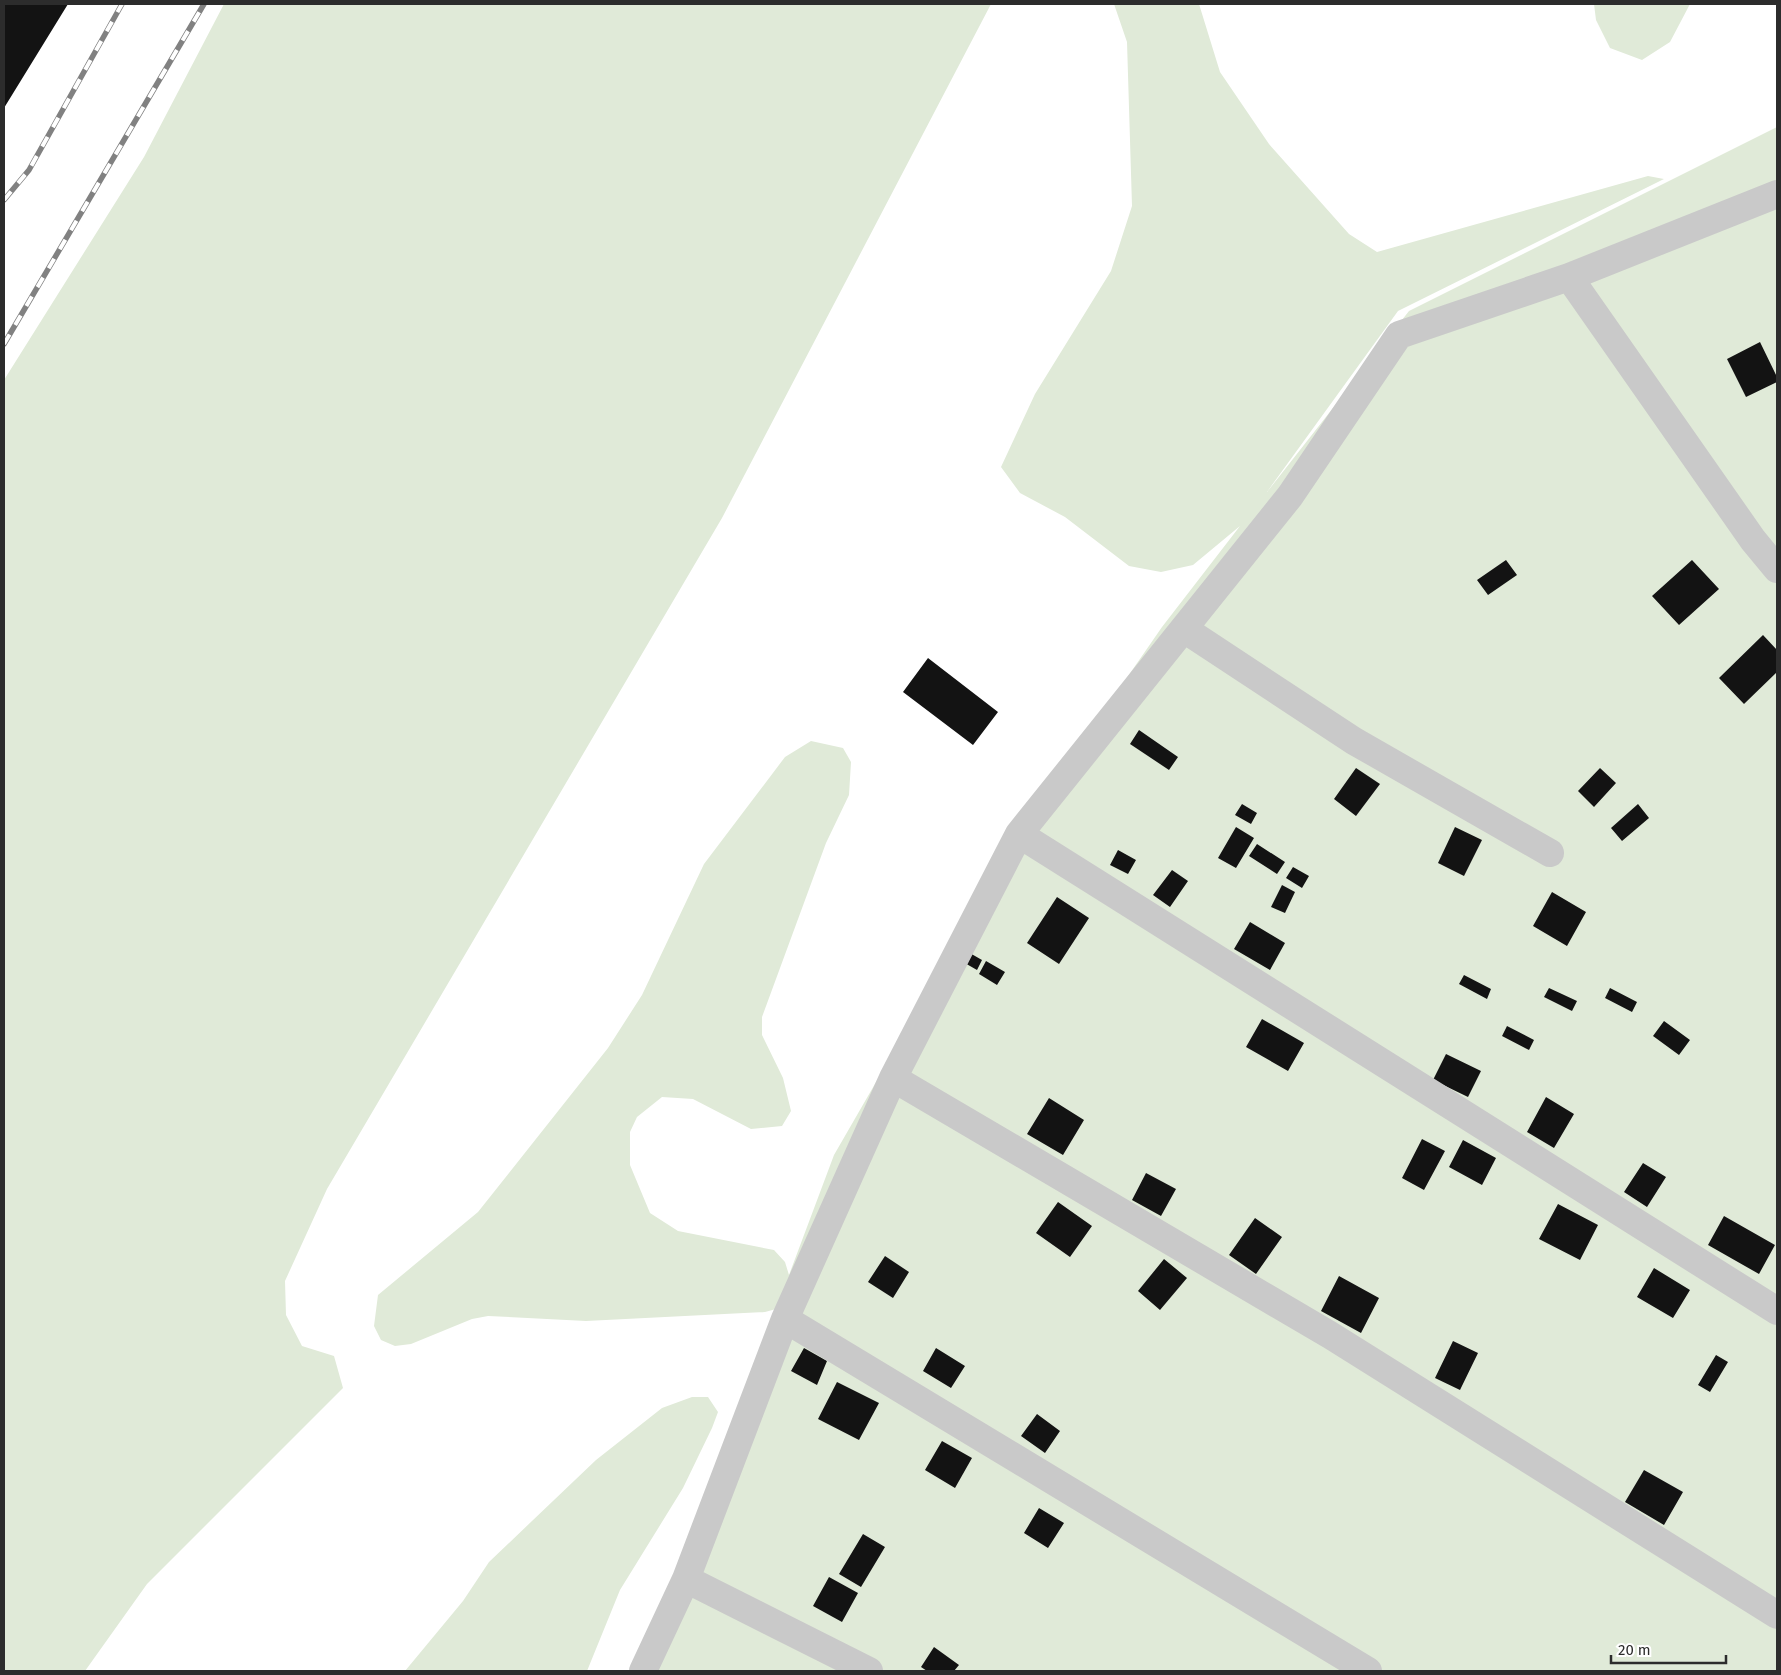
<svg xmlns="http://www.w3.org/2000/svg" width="1781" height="1675" viewBox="0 0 1781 1675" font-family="'Fira Sans',sans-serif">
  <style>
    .green { fill: #e0ead8 }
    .building { fill: #131313 }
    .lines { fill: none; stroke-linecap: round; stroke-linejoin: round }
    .minor { stroke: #c9c9c9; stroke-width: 28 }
    .rail-casing { stroke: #818181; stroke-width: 5.5 }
    .rail { stroke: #fff; stroke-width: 4; stroke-dasharray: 11; stroke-linecap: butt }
  </style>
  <rect width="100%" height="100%" fill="#fff"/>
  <path class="green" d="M224,4H991L722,518L327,1189L285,1281L286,1315L302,1346L334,1356L343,1388L147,1584L85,1671H4V380L144,157Z
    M1114,4H1199L1220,72L1269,144L1349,234L1377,252L1648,176L1664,179L1398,311L1267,492L1409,311L1777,127V1671H640L776,1309L765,1312L586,1321L488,1316L472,1319L411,1344L395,1346L381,1340L374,1326L378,1295L478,1212L608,1048L642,995L704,864L785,757L811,741L843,748L851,762L849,795L826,843L762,1017V1035L783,1078L791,1111L782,1126L751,1129L693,1099L662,1097L637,1117L630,1132V1165L650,1213L678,1231L774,1250L785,1262L789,1275L834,1155L1019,834L1162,627L1240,526L1193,565L1161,572L1129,566L1065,517L1020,493L1001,467L1035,394L1111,271L1132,206L1127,42Z
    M1594,4H1690L1670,42L1642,60L1610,48L1596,20Z
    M692,1397H708L718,1412L712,1428L683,1488L620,1590L587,1671H405L463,1601L489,1562L596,1460L662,1408Z"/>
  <path class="building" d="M4,4H68L4,108Z
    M1760,342L1777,377V382L1746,397L1727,359Z
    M1506,560L1517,575L1488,595L1477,580Z
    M1692,560L1719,589L1679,625L1652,596Z
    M1763,635L1777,650V672L1744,704L1719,678Z
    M928,658L998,712L973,745L903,692Z
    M1139,730L1178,757L1169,770L1130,744Z
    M1356,768L1380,784L1356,816L1334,799Z
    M1600,768L1616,783L1594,807L1578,791Z
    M1242,804L1257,813L1251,824L1235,815Z
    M1638,804L1649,818L1622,841L1611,828Z
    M1236,827L1254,838L1236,868L1218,858Z
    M1455,827L1482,840L1464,876L1438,863Z
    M1257,844L1285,862L1277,874L1249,856Z
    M1118,850L1136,860L1128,874L1110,865Z
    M1293,867L1309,876L1302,888L1286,878Z
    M1172,870L1188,881L1170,907L1153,895Z
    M1282,885L1295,892L1285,913L1271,907Z
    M1552,892L1586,912L1567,946L1533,926Z
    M1057,897L1089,918L1059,964L1027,943Z
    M1250,922L1285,943L1270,970L1234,949Z
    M968,952L982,960L977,970L963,962Z
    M986,961L1005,972L997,985L979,974Z
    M1464,975L1491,989L1487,999L1459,984Z
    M1549,988L1577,1001L1572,1011L1544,997Z
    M1610,988L1637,1002L1632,1012L1605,998Z
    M1262,1019L1304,1043L1288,1071L1246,1047Z
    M1664,1021L1690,1040L1679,1055L1653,1036Z
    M1507,1026L1534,1040L1529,1050L1502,1036Z
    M1446,1054L1481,1071L1468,1097L1433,1080Z
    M1546,1097L1574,1114L1554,1148L1527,1132Z
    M1049,1098L1084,1120L1063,1155L1027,1134Z
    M1422,1139L1445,1151L1424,1190L1402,1178Z
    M1463,1140L1496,1158L1482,1185L1449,1167Z
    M1643,1163L1666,1177L1647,1207L1624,1192Z
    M1146,1173L1176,1189L1161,1216L1132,1200Z
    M1058,1202L1092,1226L1070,1257L1036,1233Z
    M1558,1204L1598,1225L1580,1260L1539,1239Z
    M1724,1216L1775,1245L1759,1274L1708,1245Z
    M1255,1218L1282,1237L1256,1274L1229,1255Z
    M885,1256L909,1272L893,1298L868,1282Z
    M1164,1259L1187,1278L1160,1310L1138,1291Z
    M1654,1268L1690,1290L1673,1318L1637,1297Z
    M1339,1276L1379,1298L1361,1333L1321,1311Z
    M1453,1341L1478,1353L1460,1390L1435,1378Z
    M804,1348L827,1361L817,1385L791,1371Z
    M936,1348L965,1366L951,1388L923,1371Z
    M1716,1355L1728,1362L1710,1392L1698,1385Z
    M837,1382L879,1403L859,1440L818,1419Z
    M1037,1414L1060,1431L1045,1453L1021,1436Z
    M942,1441L972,1458L955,1488L925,1470Z
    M1644,1470L1683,1492L1664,1525L1625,1502Z
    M1039,1508L1064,1523L1048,1548L1024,1533Z
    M863,1534L885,1547L861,1587L839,1574Z
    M829,1577L858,1593L842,1622L813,1606Z
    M934,1647L959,1665L954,1671H927L921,1667Z"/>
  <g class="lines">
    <path class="minor" d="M1569,277L1753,540L1777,569
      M1184,629L1354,741L1550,853
      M1019,834L1777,1311
      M893,1078L1330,1335L1777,1615
      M785,1319L1368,1671
      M686,1579L869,1671
      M643,1671L686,1579L785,1319L893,1078L1019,834L1290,496L1399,335L1569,277L1777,194"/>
    <defs>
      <path id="rail" d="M4,200L29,170L122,4
        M4,344L204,4"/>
    </defs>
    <use href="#rail" class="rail-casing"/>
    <use href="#rail" class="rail"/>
  </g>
  <rect width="1781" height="1675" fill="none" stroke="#2c2c2c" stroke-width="10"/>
  <path d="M1611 1655v8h115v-8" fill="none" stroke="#2c2c2c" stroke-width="2.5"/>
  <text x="1618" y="1655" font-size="15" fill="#2c2c2c" stroke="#ffffff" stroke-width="4" paint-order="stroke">20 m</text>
</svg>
